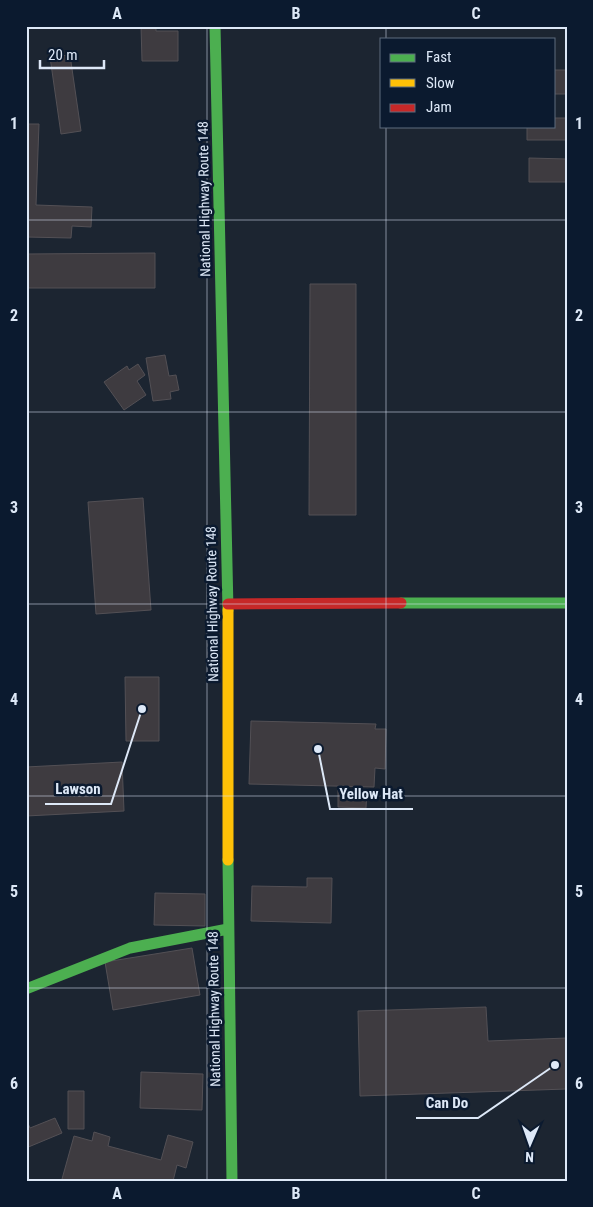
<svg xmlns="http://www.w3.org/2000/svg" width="593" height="1207" viewBox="0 0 593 1207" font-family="'Roboto Condensed',sans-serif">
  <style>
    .building { fill: #3e3b40; stroke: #535055 }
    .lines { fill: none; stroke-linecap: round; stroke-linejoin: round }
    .fast { stroke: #4caf50; stroke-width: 11 }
    .slow { stroke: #ffc107; stroke-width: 11 }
    .jam { stroke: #c62828; stroke-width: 11 }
    .grid { fill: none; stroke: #dde8f7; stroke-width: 1; stroke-opacity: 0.55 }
    .labels { text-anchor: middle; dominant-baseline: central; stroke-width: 5; stroke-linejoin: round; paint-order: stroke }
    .street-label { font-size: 14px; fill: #dde8f7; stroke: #0b1a2f }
    .leader { fill: none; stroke: #dde8f7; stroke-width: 2 }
    .callout-dot { fill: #dde8f7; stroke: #0b1a2f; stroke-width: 2 }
    .callout-label { font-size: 15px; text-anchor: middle; font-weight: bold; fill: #dde8f7; stroke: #0b1a2f; stroke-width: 5; stroke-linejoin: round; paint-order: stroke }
    .neatline { fill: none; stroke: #dde8f7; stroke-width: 2 }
    .grid-label { font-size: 16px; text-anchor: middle; font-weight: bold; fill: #dde8f7 }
  </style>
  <rect width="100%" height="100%" fill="#1c2531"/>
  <path class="building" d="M141,26H156V31H178V61H142Z
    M70,55L81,131L61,134L50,57Z
    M554,70H567V94H554Z
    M554,118H567V140H527V126H554Z
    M26,124H39L36,205L92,207L91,227L72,226L71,238L26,237Z
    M529,158L567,159V182H529Z
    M155,253V288H26V254Z
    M310,284H356V515H309Z
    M165,355L169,376L176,375L179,390L170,392L171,399L153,401L146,358Z
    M138,364L145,375L137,381L146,395L124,410L104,382L127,366L129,370Z
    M143,498L151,610L96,614L88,502Z
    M125,677H159V741H126Z
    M251,721L376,724L375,729H386L385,769L375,768L374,787L249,784Z
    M122,762L124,811L26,816V767Z
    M338,790L367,791L366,808L338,807Z
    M307,878H332L331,923L251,921L252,886L307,887Z
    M155,893L205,894V926L154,925Z
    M192,948L200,995L113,1010L105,962Z
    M486,1007L488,1041L567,1038V1089L360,1096L358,1011Z
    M141,1072L203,1074L202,1110L140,1108Z
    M68,1091H84V1129H68Z
    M55,1118L62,1133L26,1148V1119L30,1128Z
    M94,1132L110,1137L108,1146L161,1160L168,1135L193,1142L186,1168L177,1165L173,1181H69L62,1179L74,1136L92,1141Z"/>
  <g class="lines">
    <path class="fast" d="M215,26L228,610
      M401,603H567
      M228,860L232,1181
      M26,989L130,948L228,929"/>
    <path class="slow" d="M228,610V860"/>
    <path class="jam" d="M228,604L401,603"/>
  </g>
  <path class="grid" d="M207,26V1181M386,26V39M386,126V1181M26,220H567M26,412H567M26,604H567M26,796H567M26,988H567"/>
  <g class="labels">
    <g class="street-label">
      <text transform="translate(204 199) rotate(-91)">National Highway Route 148</text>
      <text transform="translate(212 604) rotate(-91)">National Highway Route 148</text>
      <text transform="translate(214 1009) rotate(-91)">National Highway Route 148</text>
    </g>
  </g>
  <path class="leader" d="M142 709L111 804H45M318 749L330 809H413M555 1065L478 1118H416"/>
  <g class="callout-dot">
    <circle cx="142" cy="709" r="5"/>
    <circle cx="318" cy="749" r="5"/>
    <circle cx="555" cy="1065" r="5"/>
  </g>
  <g class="callout-label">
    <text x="78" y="794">Lawson</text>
    <text x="371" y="799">Yellow Hat</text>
    <text x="447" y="1108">Can Do</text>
  </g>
  <rect width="593" height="1207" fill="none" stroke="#0b1a2f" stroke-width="55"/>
  <rect x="380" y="38" width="175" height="90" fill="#0b1a2f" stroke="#5f6c7f"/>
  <rect x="390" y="54" width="25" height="8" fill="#4caf50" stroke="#5f6c7f"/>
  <text x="426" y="62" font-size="15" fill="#dde8f7">Fast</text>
  <rect x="390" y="79" width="25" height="8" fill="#ffc107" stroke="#5f6c7f"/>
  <text x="426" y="88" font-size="15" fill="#dde8f7">Slow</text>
  <rect x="390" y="104" width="25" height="8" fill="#c62828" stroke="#5f6c7f"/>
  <text x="426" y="112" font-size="15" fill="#dde8f7">Jam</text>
  <g transform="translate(530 1144) rotate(182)" stroke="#0b1a2f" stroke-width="4" paint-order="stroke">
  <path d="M0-4L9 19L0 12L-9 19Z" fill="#dde8f7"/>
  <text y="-8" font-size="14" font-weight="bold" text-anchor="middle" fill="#dde8f7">N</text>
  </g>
  <path d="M40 60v8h64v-8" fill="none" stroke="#dde8f7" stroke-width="2.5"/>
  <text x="48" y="60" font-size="15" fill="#dde8f7" stroke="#0b1a2f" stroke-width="4" paint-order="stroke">20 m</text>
  <rect x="28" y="28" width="538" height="1152" class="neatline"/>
  <g class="grid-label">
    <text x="117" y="19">A</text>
    <text x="296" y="19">B</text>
    <text x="476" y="19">C</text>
    <text x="14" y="129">1</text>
    <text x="579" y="129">1</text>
    <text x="14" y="321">2</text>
    <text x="579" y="321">2</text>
    <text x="14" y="513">3</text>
    <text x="579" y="513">3</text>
    <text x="14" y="705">4</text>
    <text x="579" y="705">4</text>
    <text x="14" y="897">5</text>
    <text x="579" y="897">5</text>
    <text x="14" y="1089">6</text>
    <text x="579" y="1089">6</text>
    <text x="117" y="1199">A</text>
    <text x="296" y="1199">B</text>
    <text x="476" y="1199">C</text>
  </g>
</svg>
